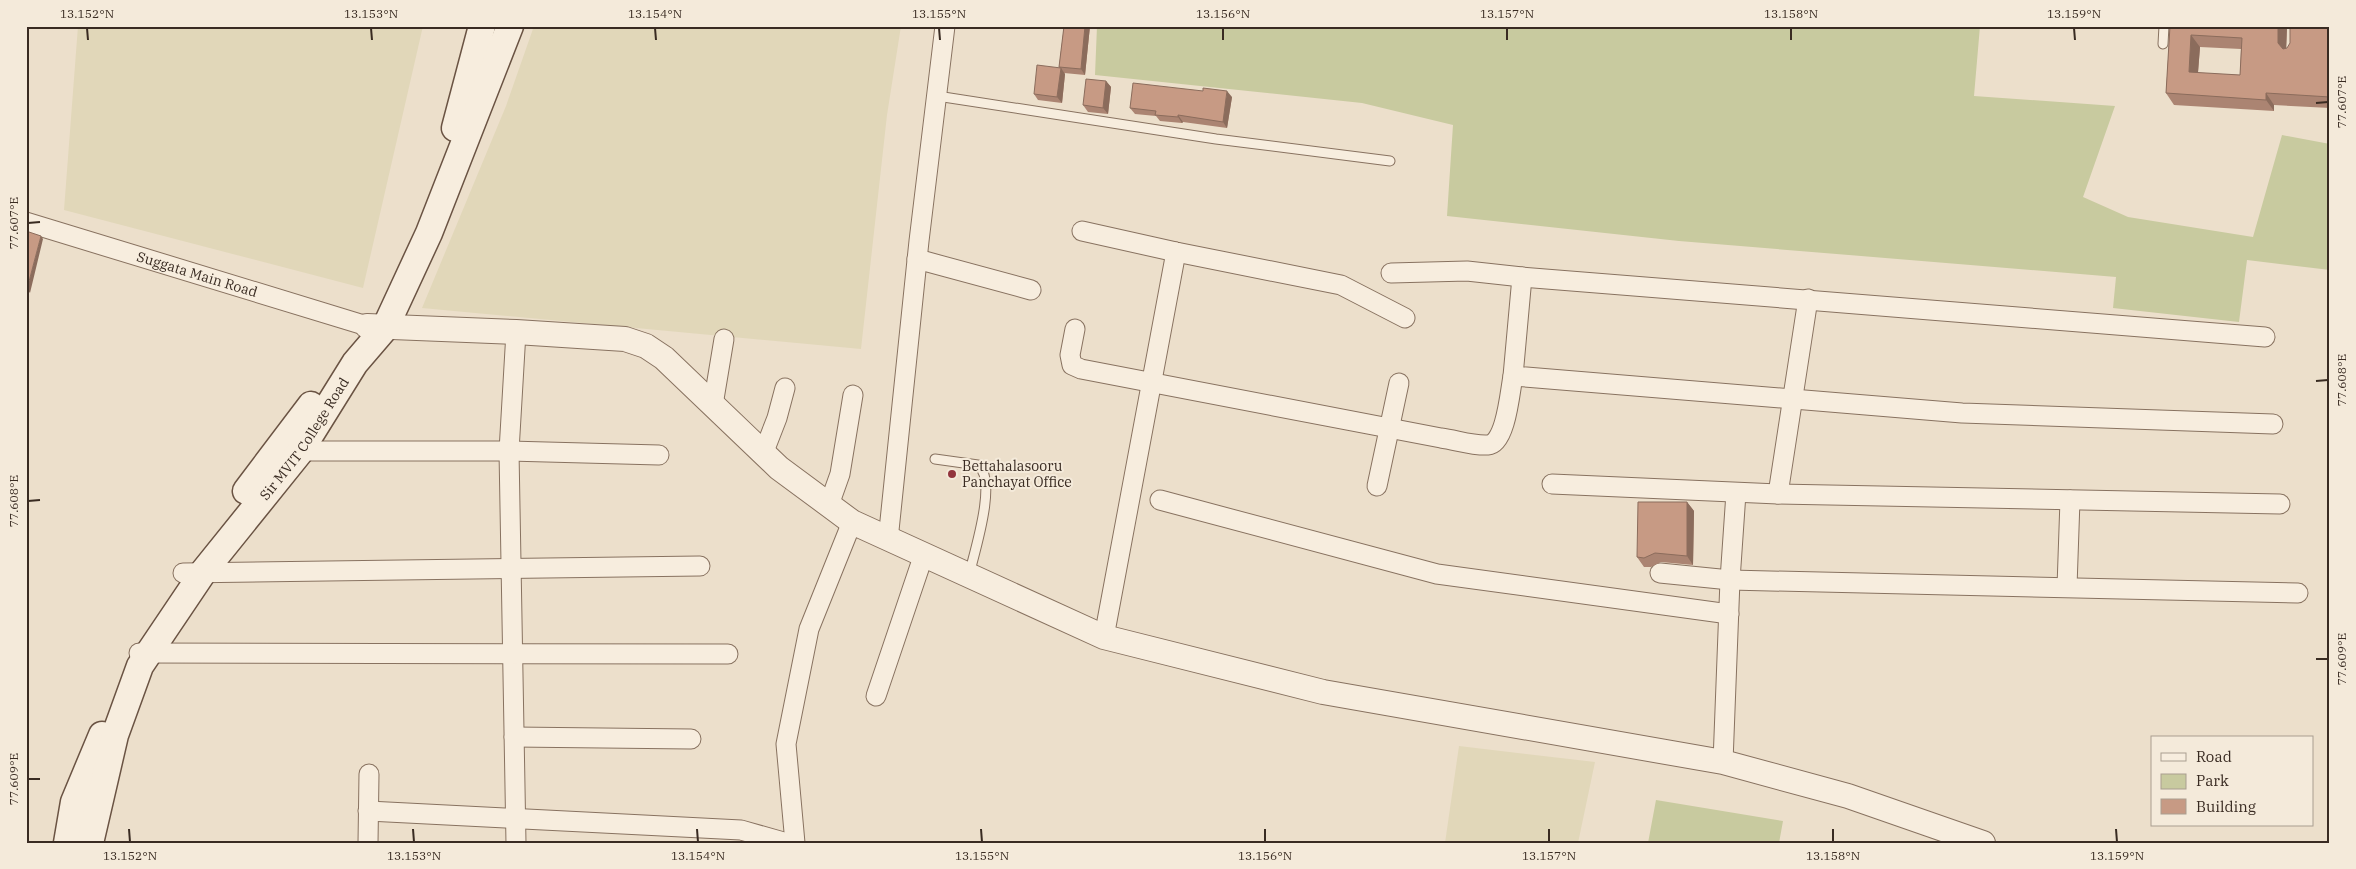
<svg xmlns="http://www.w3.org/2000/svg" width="2356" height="869" viewBox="0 0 2356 869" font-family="'IBM Plex Serif',serif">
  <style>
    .farmland { fill: #e1d7b9 }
    .green { fill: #c8ca9f }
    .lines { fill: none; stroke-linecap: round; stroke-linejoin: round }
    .service-casing { stroke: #887260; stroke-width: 11 }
    .minor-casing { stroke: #887260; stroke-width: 21 }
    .tertiary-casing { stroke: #887260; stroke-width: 26 }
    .secondary-casing { stroke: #6a5343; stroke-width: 29 }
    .service { stroke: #f7edde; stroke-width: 9 }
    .minor { stroke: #f7edde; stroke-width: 19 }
    .tertiary { stroke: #f7edde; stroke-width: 24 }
    .secondary { stroke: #f7edde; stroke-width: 26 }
    .wall { fill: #ab8472; fill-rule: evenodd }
    .shaded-wall { fill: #8b6c5c }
    .building { fill: #c79a84; stroke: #8b6c5c; fill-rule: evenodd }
    .ticks { fill: none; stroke: #392b22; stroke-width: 2 }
    .poi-dot { fill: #92353d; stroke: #f4eada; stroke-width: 2 }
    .labels { text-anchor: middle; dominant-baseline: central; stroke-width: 4; stroke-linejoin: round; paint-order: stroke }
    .street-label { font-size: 14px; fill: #392b22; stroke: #f4eada }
    .poi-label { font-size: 14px; fill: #392b22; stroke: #f4eada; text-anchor: start }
    .neatline { fill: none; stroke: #392b22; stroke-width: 2 }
    .ticks-label { font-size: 12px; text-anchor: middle; fill: #392b22 }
  </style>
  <rect width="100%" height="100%" fill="#ecdfcb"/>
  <path class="farmland" d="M78,26H423L363,288L64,210Z
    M534,26H901L887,115L861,349L422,308L506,106Z
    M1459,746L1595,762L1578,843H1445Z"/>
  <path class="green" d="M1097,26H1980L1974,96L2115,106L2083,197L2128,217L2253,237L2282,135L2330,144V270L2247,260L2239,322L2113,308L2116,277L1679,241L1447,216L1453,125L1362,103L1095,75Z
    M1656,800L1783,821L1779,843H1648Z"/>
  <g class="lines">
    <defs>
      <path id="service" d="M2163,44L2164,26
        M937,96L1216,139L1390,161
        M935,459L978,465C998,480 974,553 969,575"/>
      <g id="minor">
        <path id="s1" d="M26,222L367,326"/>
        <path d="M1082,231L1176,252L1341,285L1405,318"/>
        <path d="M917,259L1031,290"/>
        <path d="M1391,273L1467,271L1522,277L2265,337"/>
        <path d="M1522,277L1513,376L1962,413L2273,424"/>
        <path d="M1075,329L1070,355L1072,365L1081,369L1441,438C1456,440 1473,446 1488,445C1506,444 1510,391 1513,376"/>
        <path d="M516,332L509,451L516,843"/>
        <path d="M713,405L724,339"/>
        <path d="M290,451H509L659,455"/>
        <path d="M763,454L777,418L785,388"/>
        <path d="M1552,484L1778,494L2280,504"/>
        <path d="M1377,486L1399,383"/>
        <path d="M1778,494L1808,299"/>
        <path d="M1160,500L1437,574L1729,614"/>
        <path d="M829,505L840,474L853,395"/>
        <path d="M888,540L919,241L945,26"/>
        <path d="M183,573L700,566"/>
        <path d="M1660,573L1730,580L2298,593"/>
        <path d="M2067,587L2070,500"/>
        <path d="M1104,637L1176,252"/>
        <path d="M139,653L728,654"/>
        <path d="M876,696L924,554"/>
        <path d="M514,737L691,739"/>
        <path d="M1723,762L1730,580L1736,493"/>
        <path d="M368,811L741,830L787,843"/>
        <path d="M368,843L369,774"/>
        <path d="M795,843L786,744L809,629L852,522"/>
      </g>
      <path id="tertiary" d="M367,326L516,332L625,339L646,346L664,358L779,468L852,522L1104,637L1323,692L1723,762L1848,796L1983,843"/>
      <g id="secondary">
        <path d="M455,128L482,26"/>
        <path d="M246,491L311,405"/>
        <path d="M67,843L74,802L102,735"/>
        <path id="s2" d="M90,843L115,735L140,666L204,571L299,453L355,363L385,328L429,233L510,26"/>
      </g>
    </defs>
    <use href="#service" class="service-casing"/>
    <use href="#minor" class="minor-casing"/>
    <use href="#tertiary" class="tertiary-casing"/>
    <use href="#secondary" class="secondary-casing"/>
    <use href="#service" class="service"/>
    <use href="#minor" class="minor"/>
    <use href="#tertiary" class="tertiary"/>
    <use href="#secondary" class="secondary"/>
  </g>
  <path class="wall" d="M1064,26H1090L1085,75L1064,73L1065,74L1062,103L1038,100L1034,94L1060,68L1059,67Z
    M2170,26H2287L2286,49L2330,26V108L2274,105V111L2174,105L2166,93ZM2200,47L2241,49L2240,75L2198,73Z
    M1106,81L1111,87L1108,114L1088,112L1083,105Z
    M1232,97L1227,128L1183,122L1182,123L1160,121L1156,116L1135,114L1130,108Z
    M1687,502L1694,511L1693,565L1661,562L1651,567H1644L1637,557Z"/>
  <path class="shaded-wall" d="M1085,26H1090L1085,75L1081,69Z
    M2278,26H2287L2286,55L2278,43Z
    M2191,35L2200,47L2197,84L2189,72Z
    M1061,68L1065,74L1062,103L1057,97Z
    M1106,81L1111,87L1108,114L1103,108Z
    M1227,91L1232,97L1227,128L1223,122Z
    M2266,93L2274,105V111L2266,100Z
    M1178,115L1183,122L1182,123L1178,117Z
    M41,236L43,239L30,293L27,289Z
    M1687,502L1694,511L1693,565L1687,556Z"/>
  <path class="building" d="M1064,26H1085L1081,69L1059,67Z
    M2170,26H2278V43L2283,49L2287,48L2290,43V26H2330V97L2266,93V100L2166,93ZM2191,35L2242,38L2240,75L2189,72Z
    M1037,65L1061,68L1057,97L1034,94Z
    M1086,79L1106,81L1103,108L1083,105Z
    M1133,83L1203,91V88L1227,91L1223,122L1178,115V117L1155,115L1156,111L1130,108Z
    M26,231L41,236L27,289H26Z
    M1638,502H1687V556L1655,553L1644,558L1637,557Z"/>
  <path class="ticks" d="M87,28L88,40M371,28L372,40M655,28L656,40M939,28L940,40M1223,28V40M1507,28V40M1791,28V40M2074,28L2075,40M2316,103L2328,102M28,223L40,222M2316,381L2328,380M28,501L40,500M2316,659H2328M28,779H40M129,829L130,842M413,829L414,842M697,829L698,842M981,829L982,842M1265,829V842M1549,829V842M1833,829V842M2116,829L2117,842"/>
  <circle class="poi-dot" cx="952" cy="474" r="5"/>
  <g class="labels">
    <g class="street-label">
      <text stroke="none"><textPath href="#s1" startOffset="179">Suggata Main Road</textPath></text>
      <text stroke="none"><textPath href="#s2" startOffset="465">Sir MVIT College Road</textPath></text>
    </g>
    <g class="poi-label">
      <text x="962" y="466">Bettahalasooru<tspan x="962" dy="16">Panchayat Office</tspan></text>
    </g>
  </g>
  <rect width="2356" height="869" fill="none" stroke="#f4eada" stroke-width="55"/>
  <rect x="2151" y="736" width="162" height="90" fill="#f4eada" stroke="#a99e90"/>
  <rect x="2161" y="753" width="25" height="8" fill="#f7edde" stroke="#a99e90"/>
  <text x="2196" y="762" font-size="15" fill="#392b22">Road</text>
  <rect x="2161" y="774" width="25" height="15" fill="#c8ca9f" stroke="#a99e90"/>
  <text x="2196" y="786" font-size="15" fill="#392b22">Park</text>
  <rect x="2161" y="799" width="25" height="15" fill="#c79a84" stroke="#a99e90"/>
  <text x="2196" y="812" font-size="15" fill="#392b22">Building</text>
  <rect x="28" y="28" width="2300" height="814" class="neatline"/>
  <g class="ticks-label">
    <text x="87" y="18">13.152°N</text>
    <text x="371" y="18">13.153°N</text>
    <text x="655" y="18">13.154°N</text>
    <text x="939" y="18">13.155°N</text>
    <text x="1223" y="18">13.156°N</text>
    <text x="1507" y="18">13.157°N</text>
    <text x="1791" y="18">13.158°N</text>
    <text x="2074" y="18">13.159°N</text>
    <text transform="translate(2342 102) rotate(-90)" y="4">77.607°E</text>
    <text transform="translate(14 223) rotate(-90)" y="4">77.607°E</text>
    <text transform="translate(2342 380) rotate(-90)" y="4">77.608°E</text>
    <text transform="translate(14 501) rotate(-90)" y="4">77.608°E</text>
    <text transform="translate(2342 659) rotate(-90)" y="4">77.609°E</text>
    <text transform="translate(14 779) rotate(-90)" y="4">77.609°E</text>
    <text x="130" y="860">13.152°N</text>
    <text x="414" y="860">13.153°N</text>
    <text x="698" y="860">13.154°N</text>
    <text x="982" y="860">13.155°N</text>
    <text x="1265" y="860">13.156°N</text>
    <text x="1549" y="860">13.157°N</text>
    <text x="1833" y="860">13.158°N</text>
    <text x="2117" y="860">13.159°N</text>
  </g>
</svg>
